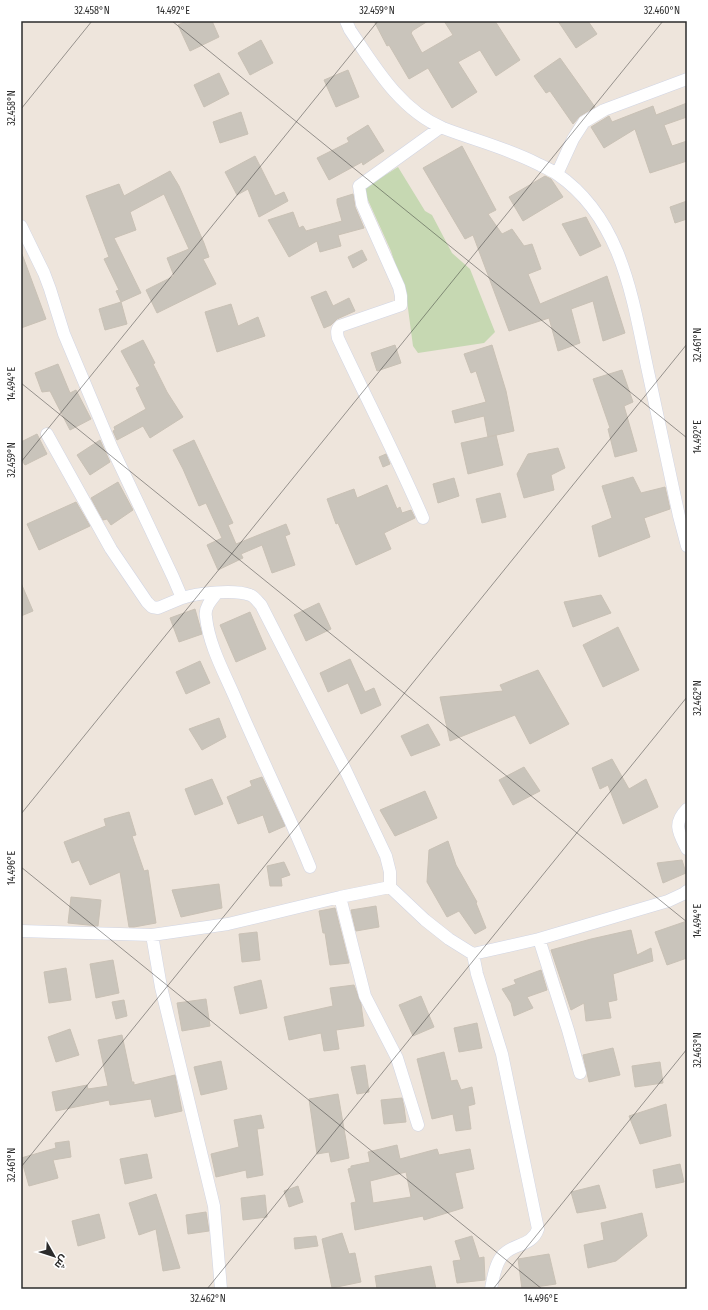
<svg xmlns="http://www.w3.org/2000/svg" width="708" height="1310" viewBox="0 0 708 1310" font-family="'Fira Sans Condensed',Cairo,sans-serif">
  <style>
    .cemetery { fill: #c6d8b2 }
    .building { fill: #c9c4bb; stroke: #c9c1b5; fill-rule: evenodd }
    .lines { fill: none; stroke-linecap: round; stroke-linejoin: round }
    .minor-casing { stroke: #d1d5e4; stroke-width: 13 }
    .minor { stroke: #fff; stroke-width: 12 }
    .ticks { fill: none; stroke: #2b2b2b; stroke-width: 1; stroke-opacity: 0.45 }
    .neatline { fill: none; stroke: #2b2b2b; stroke-width: 1.5 }
    .ticks-label { font-size: 10px; text-anchor: middle; fill: #2b2b2b }
  </style>
  <rect width="100%" height="100%" fill="#eee5dc"/>
  <path class="cemetery" d="M398,167L425,211L432,215L452,253L470,269L495,332L484,343L418,353L413,346L407,301L391,251L363,189Z"/>
  <path class="building" d="M186,21H212L219,37L190,51L178,25Z
    M374,21H428L412,31V32L411,33L422,53L453,35L444,21H495L520,60L496,76L480,50L458,62L477,92L452,108L428,68L409,79L389,45L387,46Z
    M558,21H588L597,34L576,48Z
    M261,40L273,63L250,75L238,53Z
    M560,58L595,107L580,116L573,124L550,91L546,93L534,76Z
    M348,70L359,97L336,107L324,80Z
    M219,73L229,94L204,107L194,85Z
    M687,103V117L664,125L672,146L687,141V161L650,173L635,129L604,148L591,127L609,116L612,122L653,106L656,115Z
    M241,112L248,134L220,143L213,122Z
    M368,125L384,151L363,165L362,162L329,180L317,158L349,142L347,138Z
    M462,146L496,210L488,214L502,234L512,229L524,246L532,244L541,269L528,274L540,304L607,276L625,333L603,341L593,301L571,309L580,343L558,351L549,318L509,331L473,235L465,239L423,168Z
    M255,156L275,196L284,192L288,201L259,217L248,189L237,195L225,172Z
    M170,171L179,186L204,243L209,257L203,259L216,284L157,313L146,290L174,276L167,258L189,249L164,194L130,212L136,230L114,238L141,293L121,302L116,291L119,290L104,259L109,257L86,196L119,184L124,196Z
    M545,176L551,179L563,197L523,221L509,197Z
    M353,194L355,207L364,228L338,235L341,246L320,252L317,241L289,257L268,220L293,212L299,228L303,226L306,231L342,221L337,203V199Z
    M687,201V219L675,223L670,207Z
    M586,217L601,246L580,256L562,224Z
    M362,250L367,260L353,268L348,257Z
    M22,254L46,319L21,328V255Z
    M326,291L333,306L349,298L355,311L337,319L331,325L324,328L311,297Z
    M121,302L127,324L105,330L99,309Z
    M231,304L238,326L258,317L265,336L217,352L205,312Z
    M143,340L155,363L153,364L167,392L183,417L150,438L143,426L117,440L113,431L115,430L114,427L146,409L136,388L140,386L121,351Z
    M395,345L401,363L377,371L371,353Z
    M492,345L506,391L514,431L488,437L484,416L455,423L452,411L486,402L476,371L471,373L464,354Z
    M58,364L70,393L76,390L91,419L70,430L50,391L42,392L35,373Z
    M622,370L633,402L624,406L637,451L615,457L608,429L610,428L593,379Z
    M37,434L47,454L25,465L21,459V442Z
    M496,435L503,465L468,474L461,443Z
    M100,440L110,462L90,475L77,455Z
    M194,440L233,523L228,525L236,544L286,524L290,534L285,536L295,565L272,573L262,545L241,554L243,558L218,570L207,545L222,538L206,503L199,506L183,469L173,450Z
    M558,448L565,468L551,475L554,490L524,498L517,474L528,454Z
    M386,454L390,464L383,467L379,457Z
    M633,477L641,493L665,487L670,509L644,518L650,537L599,557L592,526L612,518L602,486Z
    M454,478L459,496L438,503L433,484Z
    M118,482L133,510L111,525L107,519L103,520L91,498Z
    M387,485L397,509L400,507L402,513L411,510L415,518L384,533L391,549L356,565L338,523L336,524L327,499L354,489L357,498Z
    M500,493L506,517L482,523L476,499Z
    M76,502L90,526L39,550L27,524Z
    M21,583L33,611L21,616Z
    M601,595L611,613L573,627L564,602Z
    M319,603L331,629L306,641L294,615Z
    M195,609L202,634L179,642L170,618Z
    M250,612L266,649L236,662L220,625Z
    M618,627L639,670L603,687L583,645Z
    M350,659L365,692L374,688L381,705L361,714L348,683L328,692L320,673Z
    M200,661L210,683L186,694L176,672Z
    M538,670L569,724L530,744L515,715L450,741L440,697L503,691L500,685Z
    M219,718L226,737L202,750L189,729Z
    M428,724L440,745L411,756L401,736Z
    M612,759L629,789L646,779L658,807L623,824L608,785L600,789L592,768Z
    M524,767L540,791L513,805L499,780Z
    M262,777L285,826L269,833L263,815L238,824L227,797L252,786L250,781Z
    M212,779L223,804L195,815L185,789Z
    M425,791L437,818L395,836L380,810Z
    M129,812L136,835L132,836L144,871L148,870L156,923L134,927H129L120,872L90,885L79,860L72,863L64,842L106,826L104,819Z
    M448,841L456,865L477,902L476,903L486,928L475,934L459,911L447,917L427,882L429,850Z
    M682,860L686,873L663,883L657,863Z
    M284,862L290,875L281,878L282,886H270L267,866Z
    M219,884L222,908L181,917L172,890Z
    M71,897L101,900L98,926L68,923Z
    M376,906L379,927L356,931L351,910Z
    M335,908L349,963L330,965L325,933H323L319,911Z
    M687,921V958L667,965L655,932Z
    M631,930L637,955L651,948L653,961L613,974L617,1000L608,1002L611,1018L586,1021L584,1003L571,1010L551,950L591,939Z
    M257,932L260,960L242,962L239,934Z
    M113,960L119,993L96,998L90,964Z
    M66,968L71,1000L49,1003L44,972Z
    M541,970L547,990L527,997L533,1008L514,1016L511,1003L502,989L516,984L514,980Z
    M261,980L267,1008L240,1014L234,987Z
    M354,985L361,1004L364,1026L336,1030L339,1049L324,1051L321,1033L289,1040L284,1017L333,1006L330,988Z
    M421,996L434,1027L413,1036L399,1005Z
    M206,999L210,1026L182,1031L177,1003Z
    M124,1000L127,1016L116,1019L112,1002Z
    M477,1023L482,1048L459,1052L454,1028Z
    M70,1029L79,1055L56,1062L48,1037Z
    M122,1035L132,1082H134V1085L175,1075L182,1111L155,1117L151,1099L110,1105L109,1100L56,1111L52,1092L87,1085L88,1089L108,1086L98,1040Z
    M613,1048L620,1075L589,1082L583,1055Z
    M444,1052L451,1081L457,1080L461,1090L472,1087L475,1104L468,1106L471,1129L456,1131L453,1114L432,1119L417,1059Z
    M221,1061L227,1089L201,1095L194,1067Z
    M660,1062L663,1083L635,1087L632,1066Z
    M365,1065L369,1092L357,1094L351,1067Z
    M338,1094L349,1158L331,1162L329,1152L317,1154L309,1099Z
    M402,1098L404,1107L406,1122L384,1124L381,1100Z
    M666,1104L671,1136L640,1144L629,1116Z
    M261,1115L264,1128L257,1129L263,1175L247,1178L246,1170L216,1177L211,1154L239,1147L234,1120Z
    M69,1141L71,1157L53,1160L58,1178L29,1186L21,1158L56,1148L55,1143Z
    M397,1145L400,1159L437,1149L439,1155L470,1149L474,1169L455,1173L463,1208L424,1220L423,1216L355,1230L351,1203L356,1202L348,1169L351,1168V1166L370,1162L368,1152ZM406,1172L411,1197L373,1203L370,1181Z
    M147,1154L152,1178L125,1184L120,1159Z
    M680,1164L684,1182L656,1188L653,1170Z
    M599,1185L606,1208L577,1213L571,1192Z
    M298,1186L303,1202L289,1207L284,1191Z
    M156,1194L180,1268L163,1271L156,1229L139,1235L129,1203Z
    M265,1195L267,1217L243,1220L241,1198Z
    M206,1212L209,1231L188,1234L186,1215Z
    M642,1213L647,1236L616,1261L588,1268L584,1245L604,1240L601,1223Z
    M99,1214L105,1238L78,1246L72,1221Z
    M342,1233L349,1254L355,1253L361,1282L332,1288L322,1239Z
    M316,1236L318,1246L295,1249L294,1238Z
    M472,1236L479,1258L484,1257L485,1280L457,1283L453,1261L461,1260L455,1241Z
    M549,1254L556,1284L522,1289L518,1259Z
    M431,1266L436,1289H377L375,1276Z"/>
  <g class="lines">
    <defs>
      <path id="minor" d="M346,21L350,30C375,67 400,110 443,128C474,140 507,148 538,164C544,167 551,170 557,174C624,220 633,303 649,376C659,423 669,469 679,516L687,546
        M557,174L573,139L584,122L604,110L687,79
        M21,226L44,273L50,289L64,334L111,446L173,577L182,598C197,593 235,589 250,595C254,596 258,602 261,605L344,767L386,856L390,872V887L425,920L449,939L473,954L539,939L668,901L683,894L687,891
        M47,434L111,549L147,602L152,607L158,608L182,598
        M423,518C397,457 366,398 338,338C337,333 336,330 340,326L401,305V296L399,287L362,204L359,186L441,127
        M217,593C211,600 204,608 206,617C209,646 225,674 236,700C260,756 287,810 310,867
        M687,809C672,824 679,833 687,849
        M340,897L365,996L397,1058L418,1125
        M21,931L152,935L228,924L340,897L390,887
        M152,935L161,987L214,1206L221,1289
        M539,939L568,1030L580,1073
        M473,954L477,974L502,1054L538,1229C532,1247 512,1243 502,1256C495,1265 493,1278 491,1289"/>
    </defs>
    <use href="#minor" class="minor-casing"/>
    <use href="#minor" class="minor"/>
  </g>
  <path class="ticks" d="M172,21L687,438M21,109L92,21M21,383L687,922M21,462L378,21M21,814L663,21M21,867L542,1289M21,1167L687,344M207,1289L687,697M493,1289L687,1049"/>
  <rect width="708" height="1310" fill="none" stroke="#ffffff" stroke-width="44"/>
  <g transform="translate(54 1256) rotate(129)" stroke="#ffffff" stroke-width="3" paint-order="stroke">
  <path d="M0-3L7 15L0 10L-7 15Z" fill="#2b2b2b"/>
  <text y="-6" font-size="11" font-weight="bold" text-anchor="middle" fill="#2b2b2b">ش</text>
  </g>
  <rect x="22" y="22" width="664" height="1266" class="neatline"/>
  <g class="ticks-label">
    <text x="92" y="14">32.458°N</text>
    <text x="173" y="14">14.492°E</text>
    <text x="377" y="14">32.459°N</text>
    <text x="662" y="14">32.460°N</text>
    <text transform="translate(11 108) rotate(-90)" y="4">32.458°N</text>
    <text transform="translate(697 345) rotate(-90)" y="4">32.461°N</text>
    <text transform="translate(11 384) rotate(-90)" y="4">14.494°E</text>
    <text transform="translate(697 437) rotate(-90)" y="4">14.492°E</text>
    <text transform="translate(11 460) rotate(-90)" y="4">32.459°N</text>
    <text transform="translate(697 698) rotate(-90)" y="4">32.462°N</text>
    <text transform="translate(11 868) rotate(-90)" y="4">14.496°E</text>
    <text transform="translate(697 921) rotate(-90)" y="4">14.494°E</text>
    <text transform="translate(697 1050) rotate(-90)" y="4">32.463°N</text>
    <text transform="translate(11 1165) rotate(-90)" y="4">32.461°N</text>
    <text x="208" y="1302">32.462°N</text>
    <text x="541" y="1302">14.496°E</text>
  </g>
</svg>
